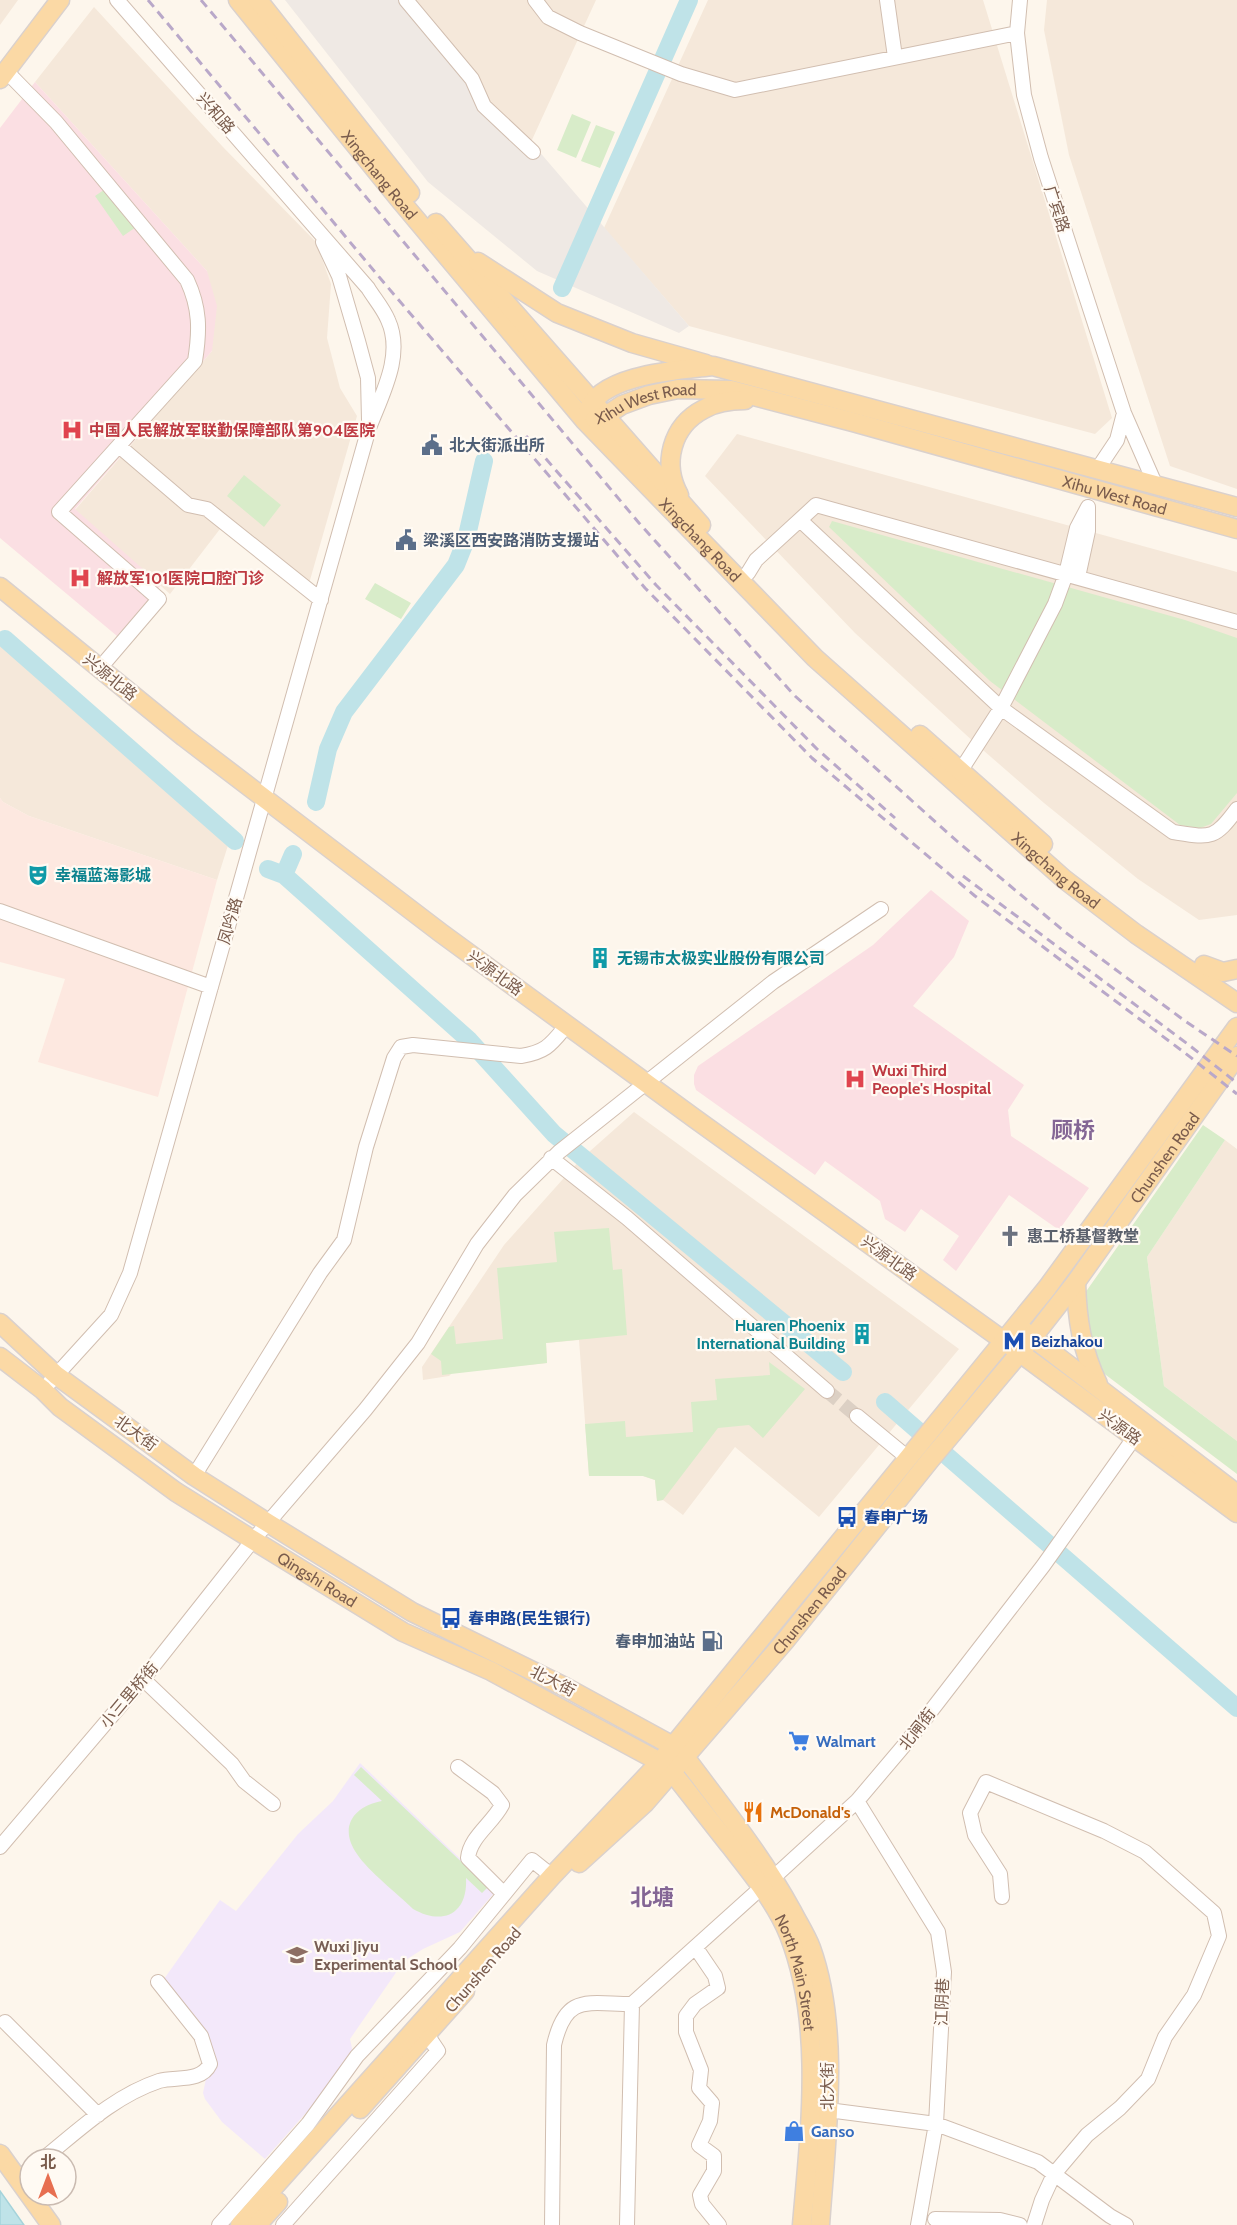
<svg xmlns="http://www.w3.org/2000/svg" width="1237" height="2225" viewBox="0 0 1237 2225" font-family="Cabin,'Noto Sans SC',sans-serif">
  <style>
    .residential { fill: #f5e8da }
    .commercial { fill: #fde8e0 }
    .industrial { fill: #efe9e4 }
    .education { fill: #f3e8fa }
    .medical { fill: #fbdfe3 }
    .green { fill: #d8ecc9 }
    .water { fill: #bfe3e8; stroke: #a5d3da; stroke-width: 1.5 }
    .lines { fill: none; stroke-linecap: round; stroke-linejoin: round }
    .river { stroke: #bfe3e8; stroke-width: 18 }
    .minor-tunnel { stroke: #dcd0c4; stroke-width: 14; stroke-dasharray: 14 7; stroke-linecap: butt }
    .minor-casing { stroke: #d1beb0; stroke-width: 16 }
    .major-casing { stroke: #dad1cd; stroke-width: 21 }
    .minor { stroke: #fff; stroke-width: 14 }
    .major { stroke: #fbd9a5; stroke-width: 18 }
    .rail { stroke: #b9a8c9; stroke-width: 3; stroke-dasharray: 9 6; stroke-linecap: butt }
    .labels { text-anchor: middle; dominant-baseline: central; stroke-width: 4.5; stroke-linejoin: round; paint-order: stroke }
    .street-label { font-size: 16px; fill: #7a5c4d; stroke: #fffaf3 }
    .health-label { font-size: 16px; font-weight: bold; fill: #be3a42; stroke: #fffaf3; text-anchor: start }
    .service-label { font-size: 16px; font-weight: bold; fill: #4e5e75; stroke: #fffaf3; text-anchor: start }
    .culture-label { font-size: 16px; font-weight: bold; fill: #0d838f; stroke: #fffaf3; text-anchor: start }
    .worship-label { font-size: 16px; font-weight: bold; fill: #5b616d; stroke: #fffaf3; text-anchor: start }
    .transit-label { font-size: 16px; font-weight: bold; fill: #164399; stroke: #fffaf3; text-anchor: start }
    .shop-label { font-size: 16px; font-weight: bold; fill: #366cbe; stroke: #fffaf3; text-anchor: start }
    .food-label { font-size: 16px; font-weight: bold; fill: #c56008; stroke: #fffaf3; text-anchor: start }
    .education-label { font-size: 16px; font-weight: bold; fill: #785e54; stroke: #fffaf3; text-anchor: start }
    .district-label { font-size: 22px; font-weight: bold; fill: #846695; stroke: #fffaf3 }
  </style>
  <rect width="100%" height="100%" fill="#fdf6ec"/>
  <path class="residential" d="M0,0H18L0,25Z
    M403,0H596L531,142L494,111Z
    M708,0H983L1112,418L1095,434L689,326L604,228Z
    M1047,0H1237V489L1170,466L1069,155L1044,30Z
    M94,7L223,147L316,242L331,284L327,338L340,388L357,416L306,594L220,529L170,594L75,510L212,351L207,271L35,82Z
    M737,434L1237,572V915L1199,920L1138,879L1044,803L976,744L855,633L705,476Z
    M0,639L231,836L217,880L29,816L3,802L0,798Z
    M634,1112L959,1349L819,1517L735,1447L683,1515L663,1500L657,1501L655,1480L643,1476H589L579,1340L546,1343L547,1363L452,1373L449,1376L423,1380L422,1367L504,1245L580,1160Z
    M1225,1140L1237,1149V1441L1164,1386L1147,1257Z"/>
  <path class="commercial" d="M0,798L3,802L29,816L217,880L158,1097L38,1062L65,979L0,962Z"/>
  <path class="industrial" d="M285,0H403L494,111L531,142L689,326L679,333L537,271L428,182Z"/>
  <path class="education" d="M360,1763L495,1892L460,1932L423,1949L404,1961L350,2039L353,2053L352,2061L265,2159L222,2122L205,2099L203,2093L207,2074L206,2035L199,2022L168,1993L164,1979L220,1900L236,1911L298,1834L333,1801Z"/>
  <path class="medical" d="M35,82L207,271L217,306L212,351L75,509L161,585L117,636L0,538V128Z
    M931,890L969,921L954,957L913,1006L1024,1085L1008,1110L1011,1136L1089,1188L1059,1230L1009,1195L956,1271L943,1260L959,1236L921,1209L905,1232L885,1219L880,1201L861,1187L825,1161L815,1175L696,1090L694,1084V1075L698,1066L873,945Z"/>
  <path class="green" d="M572,114L591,122L576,158L557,150Z
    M596,125L615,132L600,168L581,161Z
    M114,183L142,223L123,236L95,196Z
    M244,475L281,505L264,527L227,496Z
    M832,521L1185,620L1237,638V793L1211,824L1200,828L1180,825L990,681L829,527Z
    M375,583L411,603L401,619L365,599Z
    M1203,1125L1225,1140L1147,1257L1164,1386L1237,1441V1474L1102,1372L1092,1348L1085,1293Z
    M609,1228L613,1270L622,1269L627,1335L546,1343L547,1363L442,1375L441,1361L431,1354L449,1327L454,1326L456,1344L503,1339L497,1268L557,1262L554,1232Z
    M769,1362L805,1389L763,1438L749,1425L718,1428L663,1500L657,1501L655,1480L643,1476H589L585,1424L625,1421L626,1437L693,1432L691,1402L717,1400L715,1379L770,1375Z
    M361,1767L488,1887L482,1893L466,1878C468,1914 443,1926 413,1909C398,1894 368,1871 357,1854C338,1827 354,1806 382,1801L354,1775Z"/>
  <path class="water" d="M0,2191L24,2225H0Z"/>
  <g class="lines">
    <path class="river" d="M562,288L689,0
      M5,639L235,841
      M316,802L328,749L344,712L456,565L466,540L484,461
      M268,869L284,875L469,1040L554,1134L843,1372
      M284,875L293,854
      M885,1402L1237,1708"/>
    <path class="minor-tunnel" d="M827,1391L857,1416"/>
    <defs>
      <path id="minor" d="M406,0L472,79L484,106L533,152
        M535,0L548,17L580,33L681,74L735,90L1017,33
        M887,0L895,57
        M1020,0L1017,33L1024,95L1041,158L1124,413L1156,486
        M6,71L56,122L187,280C200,308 200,330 195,361L59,512L159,599L100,668
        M323,242L339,276L358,341L368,378L369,420
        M119,446L188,505L207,509L321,600
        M1097,470L1117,440L1124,413
        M800,520L1001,708L1173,832C1211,838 1214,840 1237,809
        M748,573L756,560L816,505L1237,622
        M961,770L1001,708L1055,604L1066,574L1077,528L1088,507V531L1078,577
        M0,911L211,987
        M551,1158L627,1218L827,1391
        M50,1382L111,1315L130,1273L369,428C382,394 404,355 388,320C383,308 374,298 368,288L117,0
        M857,1416L908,1458
        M194,1476L320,1273L344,1240L366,1147L394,1058L401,1047L413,1045L521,1056C547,1052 551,1044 567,1025
        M143,1679L232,1764L244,1781L273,1804
        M458,1767L493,1793L502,1805C492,1824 470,1837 468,1858L504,1894
        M857,1801L938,1932L944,1972L936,2124L918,2225
        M0,1847L143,1679L253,1540L365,1410L418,1343L477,1244L515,1195L559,1152L773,982L881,909
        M774,1877L857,1801L907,1742L1043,1566L1134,1438
        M1002,1897L1000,1874L975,1835L970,1813L986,1782L1104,1831L1145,1852L1214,1913L1219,1936L1194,1995L1165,2037L1148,2079L1120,2108L1087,2135L1054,2174L1042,2200L1034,2225
        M696,1948L715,1976L718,1988L695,2004L686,2016V2032L701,2070L699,2088L712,2103L710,2121L699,2145L714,2156V2171L700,2195L702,2204L719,2225
        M5,2022L98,2115
        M828,2110L936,2124L1038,2162L1110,2216L1126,2225
        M43,2159C79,2130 114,2096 159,2081C175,2076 201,2083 210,2064L201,2036L158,1982
        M17,2179L30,2169
        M935,2219L1000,2220L1020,2225
        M219,2225L308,2124L357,2056L460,1948L532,1860L552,1876
        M283,2225L438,2051L422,2027
        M552,2225L554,2045C566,1993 587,2004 632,2004
        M627,2225L632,2004L762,1887"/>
      <g id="major">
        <path id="s1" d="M238,0L399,199L585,421L815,658L1064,879L1136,934L1237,1003"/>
        <path d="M258,0L410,193"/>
        <path d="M0,79L60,0"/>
        <path d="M436,223L701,525"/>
        <path d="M478,262L557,313L632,343L706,364"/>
        <path d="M588,411C600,374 680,370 713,366L1237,507"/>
        <path id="s2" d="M595,419L605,416L622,405L649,395L678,389L731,390L853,422L1237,529"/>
        <path d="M679,495C662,464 671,426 704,409C716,402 731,400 745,400"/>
        <path d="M0,587L184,737L441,933L694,1118L1004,1341L1237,1513"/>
        <path d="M920,735L1043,844"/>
        <path d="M1204,965L1223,972L1237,969"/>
        <path d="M1076,1282C1077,1320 1082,1350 1098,1384"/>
        <path d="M0,1323L56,1375L194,1476L268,1523L412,1612L565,1687L673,1746L685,1757C723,1808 762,1856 792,1911C798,1923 806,1935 811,1948C841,2031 826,2138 820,2225"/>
        <path d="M1024,1331L1237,1494"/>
        <path id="s3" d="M0,1357L43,1390L60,1407L176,1492L253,1540L403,1632L491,1671L660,1762L672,1772C692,1797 711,1822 731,1847C753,1875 776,1903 789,1935C824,2025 810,2131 802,2225"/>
        <path id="s4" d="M579,1863L645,1803L785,1641L930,1460L1033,1337L1076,1282L1237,1056"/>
        <path d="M360,2109L465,1991"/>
        <path d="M0,2154L51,2225"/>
        <path d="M240,2225L552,1876L660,1762L1047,1288L1237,1027"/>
        <path d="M257,2225L278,2202"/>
      </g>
    </defs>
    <use href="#minor" class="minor-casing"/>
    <use href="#major" class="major-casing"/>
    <use href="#minor" class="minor"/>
    <use href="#major" class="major"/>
    <path class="rail" d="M148,0L385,284L645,588L812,758L975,896L1185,1053L1237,1094
      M201,0L639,523L795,696L958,842L1065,932L1185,1021L1237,1056
      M526,436L656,585L817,749L895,818
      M963,876L1189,1045L1237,1083"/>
  </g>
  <defs>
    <symbol id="hospital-bare" viewBox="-9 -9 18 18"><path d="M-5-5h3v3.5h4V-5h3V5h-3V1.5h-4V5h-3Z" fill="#e0444e" stroke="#fffaf3" stroke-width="2.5" paint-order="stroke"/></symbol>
    <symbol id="civic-bare" viewBox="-9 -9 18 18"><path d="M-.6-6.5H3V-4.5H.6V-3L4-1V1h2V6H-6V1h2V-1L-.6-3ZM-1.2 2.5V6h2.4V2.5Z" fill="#5c6f8a" stroke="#fffaf3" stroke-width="2.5" paint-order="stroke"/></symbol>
    <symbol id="theatre-bare" viewBox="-9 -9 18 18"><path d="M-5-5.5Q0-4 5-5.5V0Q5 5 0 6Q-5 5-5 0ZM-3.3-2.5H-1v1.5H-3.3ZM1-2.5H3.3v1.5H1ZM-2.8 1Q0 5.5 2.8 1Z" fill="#0f9aa8" stroke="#fffaf3" stroke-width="2.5" paint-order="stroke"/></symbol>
    <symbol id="building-bare" viewBox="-9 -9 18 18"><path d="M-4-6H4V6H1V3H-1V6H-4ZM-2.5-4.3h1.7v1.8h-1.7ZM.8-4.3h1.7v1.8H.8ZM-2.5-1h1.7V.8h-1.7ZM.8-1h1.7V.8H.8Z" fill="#0f9aa8" stroke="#fffaf3" stroke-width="2.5" paint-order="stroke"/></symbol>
    <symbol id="church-bare" viewBox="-9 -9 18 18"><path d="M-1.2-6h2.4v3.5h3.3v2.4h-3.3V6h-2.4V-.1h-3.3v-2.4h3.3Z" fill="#6b7280" stroke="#fffaf3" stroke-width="2.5" paint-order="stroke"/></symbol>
    <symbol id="metro-bare" viewBox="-9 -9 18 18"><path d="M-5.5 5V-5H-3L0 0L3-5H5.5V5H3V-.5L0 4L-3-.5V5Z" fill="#1a4fb4" stroke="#fffaf3" stroke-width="2.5" paint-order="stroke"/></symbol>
    <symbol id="bus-bare" viewBox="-9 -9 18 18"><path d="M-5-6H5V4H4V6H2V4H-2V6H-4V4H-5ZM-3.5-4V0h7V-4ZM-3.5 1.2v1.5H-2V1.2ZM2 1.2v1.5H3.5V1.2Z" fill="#1a4fb4" stroke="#fffaf3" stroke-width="2.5" paint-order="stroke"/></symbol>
    <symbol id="fuel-bare" viewBox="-9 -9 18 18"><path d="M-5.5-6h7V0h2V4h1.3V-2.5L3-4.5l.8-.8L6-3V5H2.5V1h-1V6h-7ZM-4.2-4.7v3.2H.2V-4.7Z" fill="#5c6f8a" stroke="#fffaf3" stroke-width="2.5" paint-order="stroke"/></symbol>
    <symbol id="supermarket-bare" viewBox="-9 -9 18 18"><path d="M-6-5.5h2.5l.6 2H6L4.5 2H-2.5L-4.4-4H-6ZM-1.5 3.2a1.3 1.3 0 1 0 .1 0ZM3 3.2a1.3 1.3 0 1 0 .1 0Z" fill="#3f7fe0" stroke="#fffaf3" stroke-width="2.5" paint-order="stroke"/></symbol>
    <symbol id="restaurant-bare" viewBox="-9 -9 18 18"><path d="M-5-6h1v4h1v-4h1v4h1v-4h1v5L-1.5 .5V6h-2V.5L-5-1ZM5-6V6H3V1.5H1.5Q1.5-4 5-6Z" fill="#e8710a" stroke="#fffaf3" stroke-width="2.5" paint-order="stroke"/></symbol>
    <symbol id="school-bare" viewBox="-9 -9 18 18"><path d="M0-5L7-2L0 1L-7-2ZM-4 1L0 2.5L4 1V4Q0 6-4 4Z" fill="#8d6e63" stroke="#fffaf3" stroke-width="2.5" paint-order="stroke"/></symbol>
    <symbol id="shop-bare" viewBox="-9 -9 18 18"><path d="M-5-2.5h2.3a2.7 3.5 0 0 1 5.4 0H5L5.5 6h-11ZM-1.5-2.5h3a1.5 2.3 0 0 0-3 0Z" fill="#3f7fe0" stroke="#fffaf3" stroke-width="2.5" paint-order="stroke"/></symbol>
  </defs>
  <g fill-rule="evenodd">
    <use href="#hospital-bare" x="57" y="415" width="30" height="30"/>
    <use href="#civic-bare" x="417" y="430" width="30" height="30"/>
    <use href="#civic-bare" x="391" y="525" width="30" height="30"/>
    <use href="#hospital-bare" x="65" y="563" width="30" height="30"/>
    <use href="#theatre-bare" x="23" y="860" width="30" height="30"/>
    <use href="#building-bare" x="585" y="943" width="30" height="30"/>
    <use href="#hospital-bare" x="840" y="1064" width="30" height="30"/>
    <use href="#church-bare" x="995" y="1221" width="30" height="30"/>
    <use href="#building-bare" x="847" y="1319" width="30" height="30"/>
    <use href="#metro-bare" x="999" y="1326" width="30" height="30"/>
    <use href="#bus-bare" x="832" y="1502" width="30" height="30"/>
    <use href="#bus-bare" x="436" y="1603" width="30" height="30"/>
    <use href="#fuel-bare" x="697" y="1626" width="30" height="30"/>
    <use href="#supermarket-bare" x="784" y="1726" width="30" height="30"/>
    <use href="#restaurant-bare" x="738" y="1797" width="30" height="30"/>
    <use href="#school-bare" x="282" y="1940" width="30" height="30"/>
    <use href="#shop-bare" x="779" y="2116" width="30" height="30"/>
  </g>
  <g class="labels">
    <g class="street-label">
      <text transform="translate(216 113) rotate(49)">兴和路</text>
      <text stroke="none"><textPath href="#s1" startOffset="225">Xingchang Road</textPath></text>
      <text transform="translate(1057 209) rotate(72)">广宾路</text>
      <text stroke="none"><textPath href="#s2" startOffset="54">Xihu West Road</textPath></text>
      <text stroke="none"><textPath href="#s2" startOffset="540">Xihu West Road</textPath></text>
      <text stroke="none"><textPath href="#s1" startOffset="711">Xingchang Road</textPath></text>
      <text transform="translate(110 677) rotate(39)">兴源北路</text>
      <text stroke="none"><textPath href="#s1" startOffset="1197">Xingchang Road</textPath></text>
      <text transform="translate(230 921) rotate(-74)">凤吟路</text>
      <text transform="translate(495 973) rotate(36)">兴源北路</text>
      <text stroke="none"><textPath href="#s4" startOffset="918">Chunshen Road</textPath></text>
      <text transform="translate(889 1258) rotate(36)">兴源北路</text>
      <text transform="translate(1120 1427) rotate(36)">兴源路</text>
      <text transform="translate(136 1433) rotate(36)">北大街</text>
      <text stroke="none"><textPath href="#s3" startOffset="388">Qingshi Road</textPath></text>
      <text stroke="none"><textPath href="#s4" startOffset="342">Chunshen Road</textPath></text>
      <text transform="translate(553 1681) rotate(27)">北大街</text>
      <text transform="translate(129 1695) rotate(-50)">小三里桥街</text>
      <text transform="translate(917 1729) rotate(-52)">北闸街</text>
      <text transform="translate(483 1970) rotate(-49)">Chunshen Road</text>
      <text stroke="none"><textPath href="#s3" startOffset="1032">North Main Street</textPath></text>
      <text transform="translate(942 2002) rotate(-88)">江阴巷</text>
      <text transform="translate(827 2086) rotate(-90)">北大街</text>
    </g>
    <g class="health-label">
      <text x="89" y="430">中国人民解放军联勤保障部队第904医院</text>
      <text x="97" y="578">解放军101医院口腔门诊</text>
      <text x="872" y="1070">Wuxi Third<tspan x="872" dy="18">People's Hospital</tspan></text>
    </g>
    <g class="service-label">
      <text x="449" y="445">北大街派出所</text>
      <text x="423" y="540">梁溪区西安路消防支援站</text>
      <text x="695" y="1641" text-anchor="end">春申加油站</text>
    </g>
    <g class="culture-label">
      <text x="55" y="875">幸福蓝海影城</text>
      <text x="617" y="958">无锡市太极实业股份有限公司</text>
      <text x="845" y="1325" text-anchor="end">Huaren Phoenix<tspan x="845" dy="18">International Building</tspan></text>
    </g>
    <g class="worship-label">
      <text x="1027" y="1236">惠工桥基督教堂</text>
    </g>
    <g class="transit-label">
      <text x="1031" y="1341">Beizhakou</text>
      <text x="864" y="1517">春申广场</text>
      <text x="468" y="1618">春申路(民生银行)</text>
    </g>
    <g class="shop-label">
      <text x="816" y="1741">Walmart</text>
      <text x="811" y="2131">Ganso</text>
    </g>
    <g class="food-label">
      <text x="770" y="1812">McDonald's</text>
    </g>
    <g class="education-label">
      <text x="314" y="1946">Wuxi Jiyu<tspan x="314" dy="18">Experimental School</tspan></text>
    </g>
    <g class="district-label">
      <text x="1073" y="1130">顾桥</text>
      <text x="652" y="1897">北塘</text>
    </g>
  </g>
  <g transform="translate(48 2177)"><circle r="28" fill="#fffaf3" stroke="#cabbb1" stroke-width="1.5"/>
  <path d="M0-4.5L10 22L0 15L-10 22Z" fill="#e76f51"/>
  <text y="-9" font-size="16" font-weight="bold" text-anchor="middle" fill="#7a5c4d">北</text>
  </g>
</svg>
